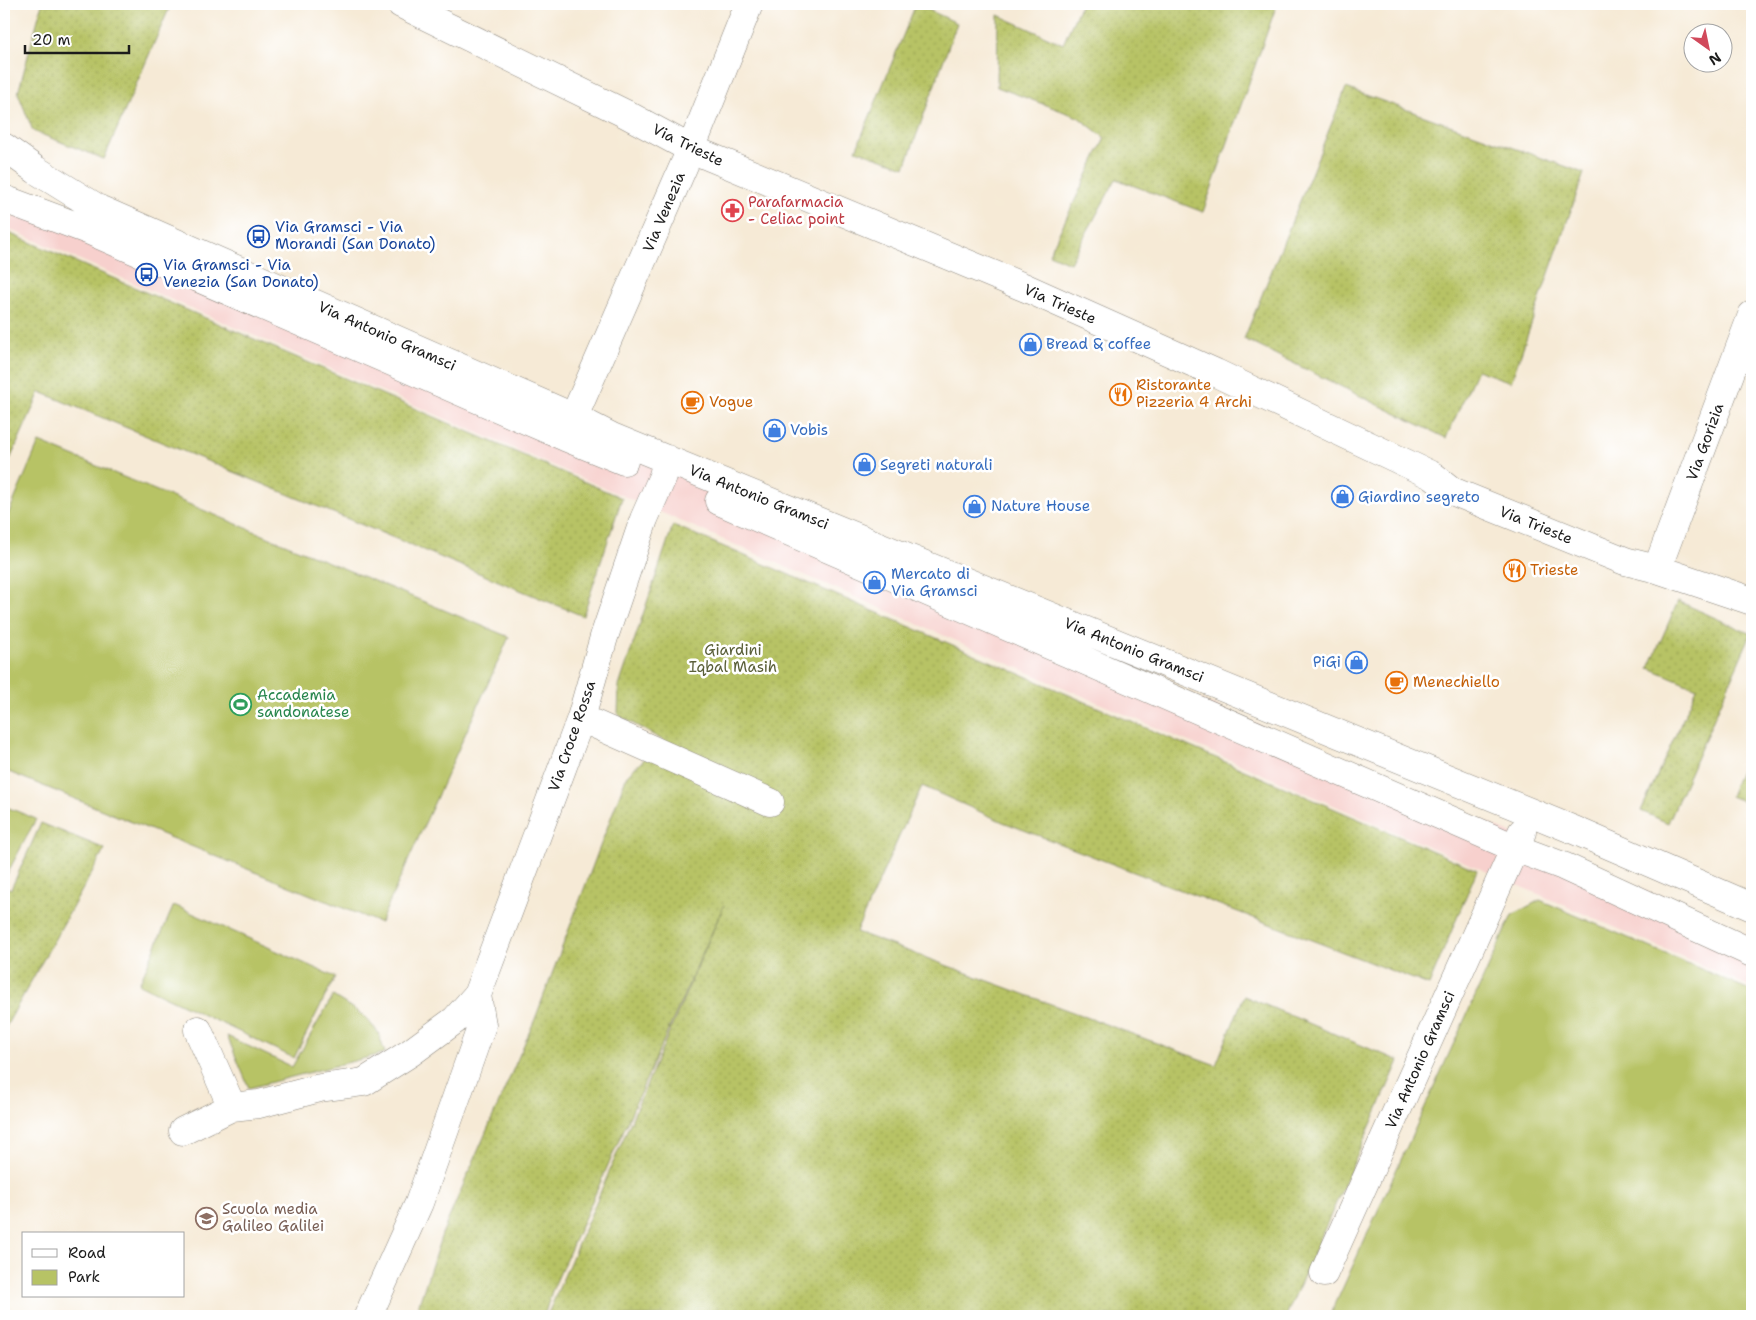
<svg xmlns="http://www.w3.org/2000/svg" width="1756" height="1320" viewBox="0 0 1756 1320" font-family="'Shantell Sans',sans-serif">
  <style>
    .built { fill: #f7d0cd }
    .green { fill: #b7c365; stroke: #6a7040 }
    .garden { fill: url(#garden-dots); stroke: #6a7040 }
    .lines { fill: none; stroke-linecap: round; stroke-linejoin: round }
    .minor-casing { stroke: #898379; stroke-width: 29 }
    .minor { stroke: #fff; stroke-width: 28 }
    .labels { text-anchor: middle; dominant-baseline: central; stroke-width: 5; stroke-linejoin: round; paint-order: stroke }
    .street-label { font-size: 15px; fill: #1c1c1c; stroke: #fff }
    .health-label { font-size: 15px; fill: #be3a42; stroke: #fff; text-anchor: start }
    .transit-label { font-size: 15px; fill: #164399; stroke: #fff; text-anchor: start }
    .shop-label { font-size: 15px; fill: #366cbe; stroke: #fff; text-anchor: start }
    .food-label { font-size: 15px; fill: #c56008; stroke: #fff; text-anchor: start }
    .park-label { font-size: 15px; fill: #5a5f39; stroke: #fff }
    .leisure-label { font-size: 15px; fill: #27864d; stroke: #fff; text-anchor: start }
    .education-label { font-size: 15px; fill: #785e54; stroke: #fff; text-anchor: start }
  </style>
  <defs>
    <pattern id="garden-dots" width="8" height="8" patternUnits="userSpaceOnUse" patternTransform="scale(1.25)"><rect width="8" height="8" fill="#b7c365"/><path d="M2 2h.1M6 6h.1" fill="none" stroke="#9da757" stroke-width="1.8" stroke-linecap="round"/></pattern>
  </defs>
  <rect width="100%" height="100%" fill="#fff"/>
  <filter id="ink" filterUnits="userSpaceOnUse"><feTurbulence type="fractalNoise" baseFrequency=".02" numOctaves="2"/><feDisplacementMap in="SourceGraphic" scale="10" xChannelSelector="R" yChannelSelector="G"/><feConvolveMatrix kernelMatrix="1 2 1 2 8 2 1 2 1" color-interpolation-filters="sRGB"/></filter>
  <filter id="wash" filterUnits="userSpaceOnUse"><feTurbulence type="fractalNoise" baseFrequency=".0096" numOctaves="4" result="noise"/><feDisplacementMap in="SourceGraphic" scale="20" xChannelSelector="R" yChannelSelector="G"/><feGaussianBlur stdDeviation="1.12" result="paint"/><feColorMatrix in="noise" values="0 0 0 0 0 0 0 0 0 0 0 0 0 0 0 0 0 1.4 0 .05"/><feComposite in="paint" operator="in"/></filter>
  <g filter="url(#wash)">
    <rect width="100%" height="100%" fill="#f6ead6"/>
    <path class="built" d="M26,195L1752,937V987L7,228Z"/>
    <path class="green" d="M39,442L509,637L380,923L4,770V524Z
      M4,806L36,819L6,876L4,875Z
      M1540,900L1752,991V1316H1330L1512,915Z
      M174,905L335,977L294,1058L139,984Z
      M333,996L363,1015L378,1032L385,1053L249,1088L227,1036L292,1067Z"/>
    <path class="garden" d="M42,4H171L104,159L33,131L18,93Z
      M916,4L957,23L905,167L856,150Z
      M1081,4H1277L1203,212L1116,179L1070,263L1049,254L1105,138L1078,117L997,87L998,15L1063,44Z
      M1346,88L1584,173L1511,382L1477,370L1446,438L1244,339Z
      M4,231L622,498L583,616L40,392L4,473Z
      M673,525L1477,870L1429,985L1003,822L922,786L856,932L1216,1065L1244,996L1399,1061L1286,1316H547L724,905L552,1291L544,1316H415L442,1234L535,1019L627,775L664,741L618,715L619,686Z
      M1678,601L1751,634L1668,823L1641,811L1697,688L1649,668Z
      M1752,739V805L1730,796Z
      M41,823L105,849L4,1030V886L11,889Z"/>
  </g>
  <g filter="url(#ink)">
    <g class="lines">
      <defs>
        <path id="minor" d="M401,4L626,114L691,149L1026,288L1216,373L1433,476L1452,491L1625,561L1657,569L1752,601
          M4,147L36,170L99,209L573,417L612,437L1574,830L1752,907
          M4,199L90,231L565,437L624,461
          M566,435L691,149L749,4
          M719,501L1515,848L1563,866L1752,953
          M1657,569L1752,315
          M581,718L770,802
          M198,1030L232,1107
          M183,1131L232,1107L259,1104L320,1088L364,1082L410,1053L455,1020L477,995L581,718L604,637L644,519L663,476L667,459
          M1324,1273L1522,832
          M368,1316L419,1203L482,1025L477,995"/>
      </defs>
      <use href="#minor" class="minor-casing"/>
      <use href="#minor" class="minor"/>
    </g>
  </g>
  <defs>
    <symbol id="pharmacy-ring" viewBox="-11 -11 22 22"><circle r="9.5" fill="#fff" stroke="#e0444e" stroke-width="1.5"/><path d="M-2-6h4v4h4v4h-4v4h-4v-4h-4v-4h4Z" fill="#e0444e"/></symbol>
    <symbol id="bus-ring" viewBox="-11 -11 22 22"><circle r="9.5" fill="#fff" stroke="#1a4fb4" stroke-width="1.5"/><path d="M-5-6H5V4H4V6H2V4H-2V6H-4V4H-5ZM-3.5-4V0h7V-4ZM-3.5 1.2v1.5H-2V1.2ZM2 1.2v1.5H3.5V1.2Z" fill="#1a4fb4"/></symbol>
    <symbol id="shop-ring" viewBox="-11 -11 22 22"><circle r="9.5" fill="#fff" stroke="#3f7fe0" stroke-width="1.5"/><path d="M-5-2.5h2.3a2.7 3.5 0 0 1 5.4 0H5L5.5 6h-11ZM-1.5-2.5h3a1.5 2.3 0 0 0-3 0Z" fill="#3f7fe0"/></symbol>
    <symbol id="restaurant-ring" viewBox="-11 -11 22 22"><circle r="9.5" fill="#fff" stroke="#e8710a" stroke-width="1.5"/><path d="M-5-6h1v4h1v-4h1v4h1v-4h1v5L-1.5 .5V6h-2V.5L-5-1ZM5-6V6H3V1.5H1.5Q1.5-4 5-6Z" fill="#e8710a"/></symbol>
    <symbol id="cafe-ring" viewBox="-11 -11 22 22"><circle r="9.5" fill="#fff" stroke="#e8710a" stroke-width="1.5"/><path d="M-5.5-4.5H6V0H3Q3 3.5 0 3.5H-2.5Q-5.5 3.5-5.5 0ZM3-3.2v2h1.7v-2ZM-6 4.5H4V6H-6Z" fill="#e8710a"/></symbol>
    <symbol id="stadium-ring" viewBox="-11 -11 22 22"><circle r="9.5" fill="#fff" stroke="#2e9e5b" stroke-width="1.5"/><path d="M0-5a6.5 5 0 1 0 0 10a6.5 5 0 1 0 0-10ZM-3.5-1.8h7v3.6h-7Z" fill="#2e9e5b"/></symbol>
    <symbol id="school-ring" viewBox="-11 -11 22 22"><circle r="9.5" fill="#fff" stroke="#8d6e63" stroke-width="1.5"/><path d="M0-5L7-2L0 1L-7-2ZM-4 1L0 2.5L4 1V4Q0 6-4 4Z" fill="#8d6e63"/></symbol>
  </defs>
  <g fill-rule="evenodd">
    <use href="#pharmacy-ring" x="720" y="198" width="25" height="25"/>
    <use href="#bus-ring" x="246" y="224" width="25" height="25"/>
    <use href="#bus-ring" x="134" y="262" width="25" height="25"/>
    <use href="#shop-ring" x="1018" y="332" width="25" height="25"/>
    <use href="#restaurant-ring" x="1108" y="382" width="25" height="25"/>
    <use href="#cafe-ring" x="680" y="390" width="25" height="25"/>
    <use href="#shop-ring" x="762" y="418" width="25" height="25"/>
    <use href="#shop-ring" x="852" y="452" width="25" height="25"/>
    <use href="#shop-ring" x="1330" y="484" width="25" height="25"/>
    <use href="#shop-ring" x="962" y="494" width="25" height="25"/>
    <use href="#restaurant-ring" x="1502" y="558" width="25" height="25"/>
    <use href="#shop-ring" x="862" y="570" width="25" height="25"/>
    <use href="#shop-ring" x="1344" y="650" width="25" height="25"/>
    <use href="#cafe-ring" x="1384" y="670" width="25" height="25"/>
    <use href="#stadium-ring" x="228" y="692" width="25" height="25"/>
    <use href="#school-ring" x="194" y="1206" width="25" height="25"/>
  </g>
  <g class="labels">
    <g class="street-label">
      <text transform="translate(688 145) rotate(26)">Via Trieste</text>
      <text transform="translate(664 212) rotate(-67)">Via Venezia</text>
      <text transform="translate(1060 304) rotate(24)">Via Trieste</text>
      <text transform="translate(387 336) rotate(24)">Via Antonio Gramsci</text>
      <text transform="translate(1705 442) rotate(-70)">Via Gorizia</text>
      <text transform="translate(759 497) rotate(22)">Via Antonio Gramsci</text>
      <text transform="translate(1536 525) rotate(22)">Via Trieste</text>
      <text transform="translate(1134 650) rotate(22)">Via Antonio Gramsci</text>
      <text transform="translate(572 736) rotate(-71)">Via Croce Rossa</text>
      <text transform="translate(1420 1060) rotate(-66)">Via Antonio Gramsci</text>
    </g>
    <g class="health-label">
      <text x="748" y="202">Parafarmacia<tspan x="748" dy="17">- Celiac point</tspan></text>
    </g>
    <g class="transit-label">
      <text x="275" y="227">Via Gramsci - Via<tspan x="275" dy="17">Morandi (San Donato)</tspan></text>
      <text x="163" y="265">Via Gramsci - Via<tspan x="163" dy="17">Venezia (San Donato)</tspan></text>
    </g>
    <g class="shop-label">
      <text x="1046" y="344">Bread &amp; coffee</text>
      <text x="790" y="430">Vobis</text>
      <text x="880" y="465">Segreti naturali</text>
      <text x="1358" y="497">Giardino segreto</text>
      <text x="991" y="506">Nature House</text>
      <text x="891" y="574">Mercato di<tspan x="891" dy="17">Via Gramsci</tspan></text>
      <text x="1341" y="662" text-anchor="end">PiGi</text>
    </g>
    <g class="food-label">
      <text x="1136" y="385">Ristorante<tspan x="1136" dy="17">Pizzeria 4 Archi</tspan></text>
      <text x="709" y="402">Vogue</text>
      <text x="1530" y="570">Trieste</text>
      <text x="1413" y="682">Menechiello</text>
    </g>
    <g class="park-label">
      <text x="733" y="650">Giardini<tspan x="733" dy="17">Iqbal Masih</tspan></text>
    </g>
    <g class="leisure-label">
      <text x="257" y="695">Accademia<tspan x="257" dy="17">sandonatese</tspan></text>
    </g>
    <g class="education-label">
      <text x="222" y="1209">Scuola media<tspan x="222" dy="17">Galileo Galilei</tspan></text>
    </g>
  </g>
  <rect width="1756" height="1320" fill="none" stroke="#fff" stroke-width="20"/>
  <rect x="22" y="1232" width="162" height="65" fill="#ffffff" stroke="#a4a4a4"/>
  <rect x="32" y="1249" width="25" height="8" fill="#ffffff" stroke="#a4a4a4"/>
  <text x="68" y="1258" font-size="15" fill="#1c1c1c">Road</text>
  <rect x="32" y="1270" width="25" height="15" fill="#b7c365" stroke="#a4a4a4"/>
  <text x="68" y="1282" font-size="15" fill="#1c1c1c">Park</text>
  <g transform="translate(1708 48) rotate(147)"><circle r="24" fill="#ffffff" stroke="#a4a4a4"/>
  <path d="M0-4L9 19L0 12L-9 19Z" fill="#d1495b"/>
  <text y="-8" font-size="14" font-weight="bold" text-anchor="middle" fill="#1c1c1c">N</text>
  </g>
  <path d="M25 45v8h104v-8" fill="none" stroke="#1c1c1c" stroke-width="2.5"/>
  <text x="32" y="45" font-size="15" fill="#1c1c1c" stroke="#ffffff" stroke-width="4" paint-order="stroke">20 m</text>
</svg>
